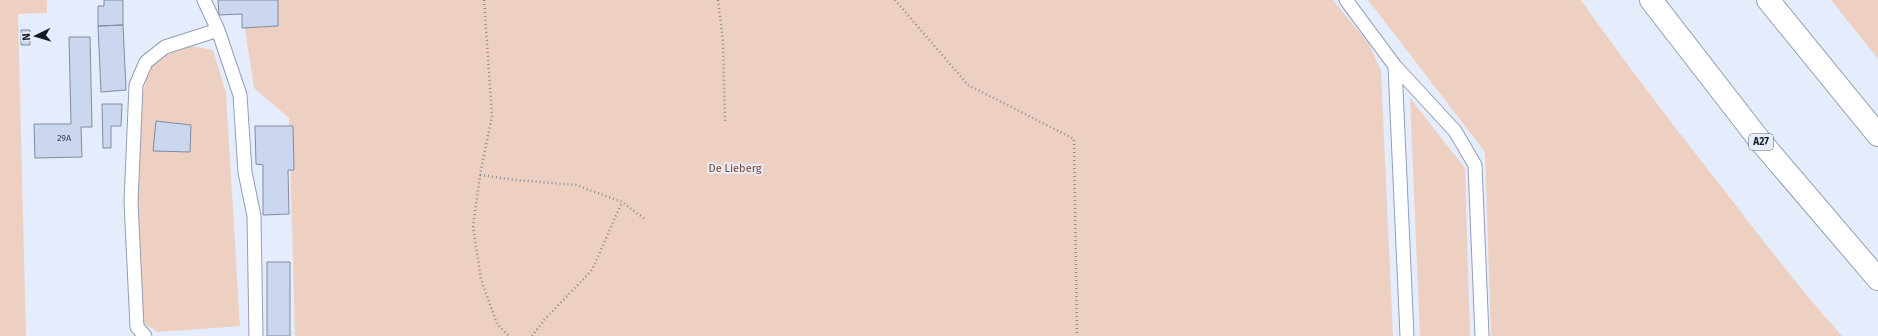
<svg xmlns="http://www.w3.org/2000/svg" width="1878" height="336" viewBox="0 0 1878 336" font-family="'Fira Sans',sans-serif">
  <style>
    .green { fill: #eed0c2 }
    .building { fill: #cad7ef; stroke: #808ca2 }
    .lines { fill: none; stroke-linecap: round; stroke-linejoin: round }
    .service-casing { stroke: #929eb5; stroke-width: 15 }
    .motorway-casing { stroke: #929eb5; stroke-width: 24 }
    .path { stroke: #878d99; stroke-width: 2.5; stroke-dasharray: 1 3; stroke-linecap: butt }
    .service { stroke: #fff; stroke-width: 13 }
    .motorway { stroke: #fff; stroke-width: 22 }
    .labels { text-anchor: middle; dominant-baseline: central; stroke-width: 4; stroke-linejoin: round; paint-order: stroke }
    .number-label { font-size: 9px; fill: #434956 }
    .shield { fill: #e5edfc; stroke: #545964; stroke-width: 1 }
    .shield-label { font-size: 10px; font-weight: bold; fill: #161a23 }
    .park-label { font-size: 11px; fill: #804426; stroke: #e5edfc }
  </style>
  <rect width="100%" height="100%" fill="#e5edfc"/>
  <path class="green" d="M0,0H47V13L18,14L26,336H0Z
    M239,0H1333L1369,44L1381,71L1393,336H295L289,118L254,88L243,16Z
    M1368,0H1581C1629,68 1680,134 1731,199C1767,246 1803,292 1842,336H1491L1485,152Z
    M1831,0H1878V59Z
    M191,46L213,50L226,93L240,326L158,332L143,323L134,178L139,117L148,66L172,53Z
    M1410,98L1465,168L1470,336H1420Z"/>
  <path class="building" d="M104,0H123V25L98,26V6H104Z
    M218,0H278V26L242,28V14L219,15Z
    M123,25L126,90L101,92L98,26Z
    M21,30H30V45H21Z
    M69,37H90L92,127H81L82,157L35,158L34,124H71Z
    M102,104H122L121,126H111V148H103Z
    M156,121L191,125L190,152L153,151Z
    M255,126H293L294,170H288L289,214L263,215V165L256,164Z
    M267,262H290V336H267Z"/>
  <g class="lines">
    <defs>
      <path id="service" d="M204,0L218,30L240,95L245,172L254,216L256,336
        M1346,0L1395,66L1407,336
        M1395,66L1455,131L1475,165L1482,336
        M145,336L137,327L131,202L136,85L146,62L165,47L218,30"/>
      <path id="motorway" d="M1651,0L1761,142L1878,279
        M1768,0L1878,135"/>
    </defs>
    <use href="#service" class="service-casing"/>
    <use href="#motorway" class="motorway-casing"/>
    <path class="path" d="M484,0L492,116L480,175L473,227L481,279L497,324L509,336
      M718,0L723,41L725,123
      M895,0L968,85L1074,139L1077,336
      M480,175L516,180L576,185L622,202L645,219
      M532,336L545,319L592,270L622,202"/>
    <use href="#service" class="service"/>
    <use href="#motorway" class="motorway"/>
  </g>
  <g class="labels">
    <g class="number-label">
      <text x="64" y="138">29A</text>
    </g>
    <rect class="shield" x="1749" y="134" width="24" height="16" rx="3"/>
    <g class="shield-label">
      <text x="1761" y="142">A27</text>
    </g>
    <g class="park-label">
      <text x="735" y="168">De Lieberg</text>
    </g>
  </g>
  <g transform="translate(36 36) rotate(265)" stroke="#e5edfc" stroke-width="3" paint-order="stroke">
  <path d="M0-3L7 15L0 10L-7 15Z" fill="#161a23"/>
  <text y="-6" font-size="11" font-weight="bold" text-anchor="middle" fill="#161a23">N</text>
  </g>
</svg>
